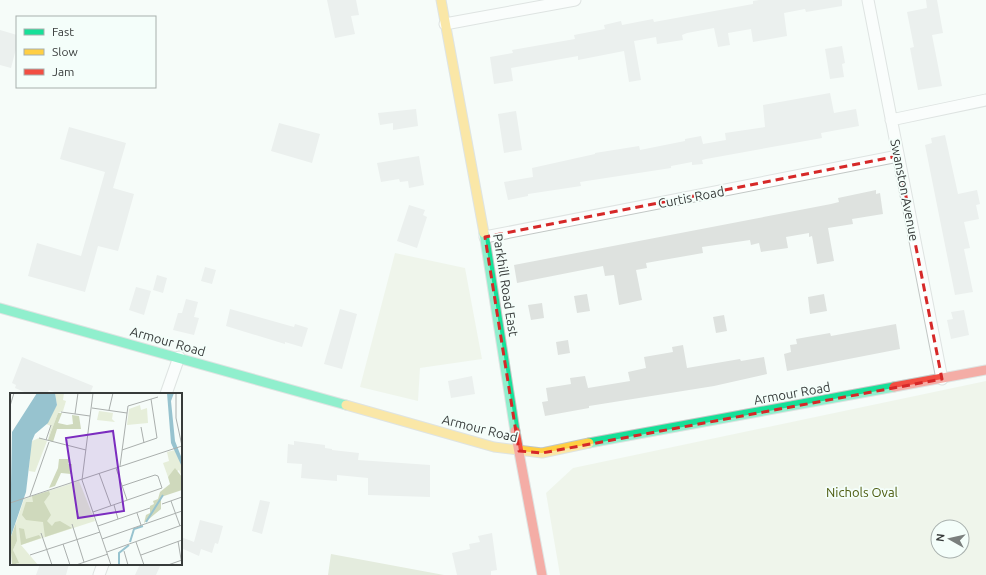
<svg xmlns="http://www.w3.org/2000/svg" width="986" height="575" viewBox="0 0 986 575" font-family="Ubuntu,sans-serif">
  <style>
    .green { fill: #e6eeda; fill-rule: evenodd }
    .forest { fill: #cfd9bc }
    .building { fill: #dee2df }
    .lines { fill: none; stroke-linecap: round; stroke-linejoin: round }
    .street-casing { stroke: #c2c7c5; stroke-width: 13 }
    .fast-casing { stroke: #c2c7c5; stroke-width: 11 }
    .slow-casing { stroke: #c2c7c5; stroke-width: 11 }
    .jam-casing { stroke: #c2c7c5; stroke-width: 11 }
    .street { stroke: #fefffe; stroke-width: 11 }
    .fast { stroke: #16e098; stroke-width: 9 }
    .slow { stroke: #ffcf43; stroke-width: 9 }
    .jam { stroke: #f24e42; stroke-width: 9 }
    .marked { fill: none; stroke: #d62828; stroke-width: 3; stroke-dasharray: 8 5; stroke-linejoin: round }
    .labels { text-anchor: middle; dominant-baseline: central; stroke-width: 3.5; stroke-linejoin: round; paint-order: stroke }
    .street-label { font-size: 13px; fill: #373b3a; stroke: #f4fefa }
    .park-label { font-size: 13px; fill: #4c5b0e; stroke: #f4fefa }
    .inset-river { fill: none; stroke: #97c3cf; stroke-width: 2 }
    .inset-road { fill: none; stroke: #aaafad; stroke-width: 1 }
    .view { fill: #7b2cbf; fill-opacity: 0.15; stroke: #7b2cbf; stroke-width: 2 }
    .inset-edge { fill: none; stroke: #373b3a; stroke-width: 2 }
  </style>
  <rect width="100%" height="100%" fill="#f6fcf9"/>
  <path class="green" d="M395,253L465,268L482,359L420,368L418,401L360,387Z
    M986,381V575H560L546,493L573,468ZM938,527H962V551H938Z"/>
  <path class="forest" d="M331,554L444,575H328Z"/>
  <path class="building" d="M327,0H356L359,15L351,16L355,34L335,38Z
    M759,0H842V6L806,12L805,9L784,13L787,36L753,42L751,29L728,33L730,45L718,47L714,28L687,33L682,35L683,40L657,44L656,37L634,41L641,80L629,82L624,51L578,60V56L511,68L513,81L494,84L490,57L513,53L512,50L575,39L574,35L605,29L604,25L621,21L622,25L653,19L654,22L753,4V1Z
    M926,0H937L943,33L932,35L942,86L918,90L910,48L914,47L907,12L927,8Z
    M0,30L17,35V45L11,68L0,65Z
    M842,46L845,63L842,64L844,77L830,79L825,49Z
    M830,93L834,113L856,109L859,126L821,133L822,138L706,159L702,160L703,164L692,165V162L671,166V168L580,182L581,186L528,194V196L508,200L504,182L533,177L532,168L595,154V153L639,146L640,150L685,141V139L701,136L703,144L726,140L725,133L765,127L763,105Z
    M416,109L418,126L393,130V123L380,125L378,113Z
    M516,111L522,150L504,153L498,114Z
    M279,123L320,134L312,163L271,151Z
    M69,127L126,143L113,188L134,194L118,251L98,246L85,292L28,276L37,243L81,256L105,172L60,159Z
    M945,135L958,194L977,190L980,204L976,205L979,219L964,222L970,248L964,249L973,292L955,295L925,145L932,143L931,138Z
    M419,156L424,185L409,188L408,181L400,182L399,179L381,182L377,163Z
    M876,190V194L880,193L883,214L852,219L853,224L828,228L834,261L817,264L812,236L809,237V233L786,237L788,248L761,252L759,243L751,245L750,240L702,247L703,253L646,263L647,268L636,270L642,300L619,305L614,275L605,276L603,266L517,283L514,265L831,204L839,202L838,198Z
    M409,205L425,210L423,215L427,217L417,248L397,241Z
    M205,267L216,270L212,284L201,281Z
    M157,275L167,278L163,293L153,290Z
    M136,287L151,291L144,315L129,310Z
    M587,294L590,311L577,313L574,296Z
    M824,294L827,311L810,314L808,297Z
    M186,299L198,302L194,317L199,318L194,335L173,330L178,313H182Z
    M542,303L544,318L531,320L528,305Z
    M230,309L294,327L295,324L308,328L302,347L285,342V344L226,326Z
    M340,309L357,314L342,369L324,364Z
    M964,310L969,335L951,339L947,320L953,319L951,312Z
    M724,315L727,331L716,333L713,317Z
    M896,324L900,349L787,371L784,354L791,352L790,345L797,344L796,339L830,333L831,336Z
    M568,340L570,353L558,355L556,342Z
    M683,345L687,368L740,359L741,361L764,357L767,374L714,386L589,406V408L545,416L542,402L548,401L546,388L571,384L570,378L585,376L588,388L630,381L628,372L646,368L644,357L673,352L672,347Z
    M22,357L93,386L90,394H60L49,390L47,394H29L15,388L16,385L12,383Z
    M472,376L475,394L451,398L448,381Z
    M294,441L325,445V448L332,449V450L359,453L358,460L430,465V497L368,495V478L337,475V481L301,478L302,464L287,463L288,444L294,445Z
    M260,500L270,502L262,534L252,531Z
    M200,520L223,526L218,544L215,543L212,553L201,549L199,556L181,548V537L194,542Z
    M492,533L497,570L491,571V575H457L452,553L470,549L469,544L480,542L478,536Z
    M40,564H69L66,575H36Z
    M140,564H161L156,575H135Z"/>
  <g class="lines">
    <defs>
      <path id="street" d="M868,0L942,379
        M445,24L575,0
        M891,120L986,100
        M485,237L898,156
        M166,394L179,357
        M99,575L103,564"/>
      <path id="fast" d="M484,233L515,431
        M0,308L346,405
        M589,443L894,387"/>
      <path id="slow" d="M441,0L484,233
        M346,405L494,447L542,453L589,443"/>
      <path id="jam" d="M894,387L986,370
        M515,431L542,575"/>
    </defs>
    <use href="#street" class="street-casing"/>
    <use href="#fast" class="fast-casing"/>
    <use href="#slow" class="slow-casing"/>
    <use href="#jam" class="jam-casing"/>
    <use href="#street" class="street"/>
    <use href="#fast" class="fast"/>
    <use href="#slow" class="slow"/>
    <use href="#jam" class="jam"/>
  </g>
  <path d="M0 0H986V575H0ZM898,156L942,379L542,453L519,451L485,237Z" fill="#f6fcf9" fill-opacity=".55" fill-rule="evenodd"/>
  <path class="marked" d="M898,156L942,379L542,453L519,451L485,237Z"/>
  <g class="labels">
    <g class="street-label">
      <text transform="translate(905 190) rotate(79)">Swanston Avenue</text>
      <text transform="translate(691 197) rotate(-11)">Curtis Road</text>
      <text transform="translate(506 285) rotate(81)">Parkhill Road East</text>
      <text transform="translate(168 341) rotate(16)">Armour Road</text>
      <text transform="translate(792 393) rotate(-10)">Armour Road</text>
      <text transform="translate(480 428) rotate(14)">Armour Road</text>
    </g>
    <g class="park-label">
      <text x="862" y="492">Nichols Oval</text>
    </g>
  </g>
  <g transform="translate(10 393)">
    <rect width="172" height="172" fill="#f6fcf9"/>
    <path d="M45,0H54L53,7L56,8L53,18L48,20L38,47L41,33L36,31L47,12ZM130,12L131,17L137,15L138,30L117,32L119,16ZM89,18L103,20L102,26L105,29L87,27ZM29,45L37,48L25,79L19,78L20,57L22,48ZM165,57L172,74V84L169,77L158,84L153,70L159,68L157,59ZM69,88L85,128L11,152L28,172H8L3,157L7,148L6,130L14,106Z" fill="#e6eeda"/>
    <path d="M48,20H52L48,30L57,32L63,31L62,22L69,23L71,36H47L43,49L38,47ZM49,66H60L58,71H62L61,81L51,80L45,93L39,95L48,75ZM165,75L172,84V97L151,104V116L134,130L136,122L140,120V113L144,111L143,108L148,106L150,99L160,91L158,84ZM39,98L40,101L34,109L41,122L37,128L42,133L45,129L50,128L62,135L35,144L33,129L16,127L12,122L16,109H23L22,103ZM6,130L7,148L3,157L9,170L2,172L0,146ZM9,135L14,136L16,146L29,142L31,145L11,152Z" fill="#cfd9bc"/>
    <path d="M27,0H45L47,12L38,30L25,41L22,48L16,99L0,146L2,39ZM157,0H164L161,8L165,48L172,66V74L161,50Z" fill="#97c3cf"/>
    <path class="inset-river" d="M136,129L153,102M120,149L124,136L133,133M109,172V160L119,152"/>
    <path class="inset-road" d="M83,0L72,87L101,172M166,0V25L172,53M0,13L4,0M82,15L117,20M99,17L103,0M51,19L80,23M65,21L68,0M131,34L134,50M29,45L76,57M36,47L41,32M112,57L147,45L141,6M110,73L118,13L148,4M106,75L117,107M89,80L101,113M20,103L39,49M161,108L170,133M0,110L172,53M152,111L172,104M104,112L108,126M83,119L152,95L148,83L145,82L112,93M127,120L131,132M62,131L74,169M88,133L140,115M31,140L42,172M92,146L172,118M168,148L172,172M126,149L134,172M53,151L60,172M114,158L118,172M97,159L172,132M20,162L90,139M131,162L172,147M66,172L98,161M158,172L172,167"/>
    <path class="view" d="M103,38L114,118L68,125L56,45Z"/>
    <rect width="172" height="172" class="inset-edge"/>
  </g>
  <rect x="16" y="16" width="140" height="72" fill="#f4fefa" stroke="#a8b0ad"/>
  <rect x="24" y="29" width="20" height="6" fill="#16e098" stroke="#a8b0ad"/>
  <text x="52" y="36" font-size="12" fill="#373b3a">Fast</text>
  <rect x="24" y="49" width="20" height="6" fill="#ffcf43" stroke="#a8b0ad"/>
  <text x="52" y="56" font-size="12" fill="#373b3a">Slow</text>
  <rect x="24" y="69" width="20" height="6" fill="#f24e42" stroke="#a8b0ad"/>
  <text x="52" y="76" font-size="12" fill="#373b3a">Jam</text>
  <g transform="translate(950 539) rotate(278)"><circle r="19" fill="#f4fefa" stroke="#a8b0ad"/>
  <path d="M0-3L7 15L0 10L-7 15Z" fill="#7a7f7d"/>
  <text y="-6" font-size="11" font-weight="bold" text-anchor="middle" fill="#373b3a">N</text>
  </g>
</svg>
